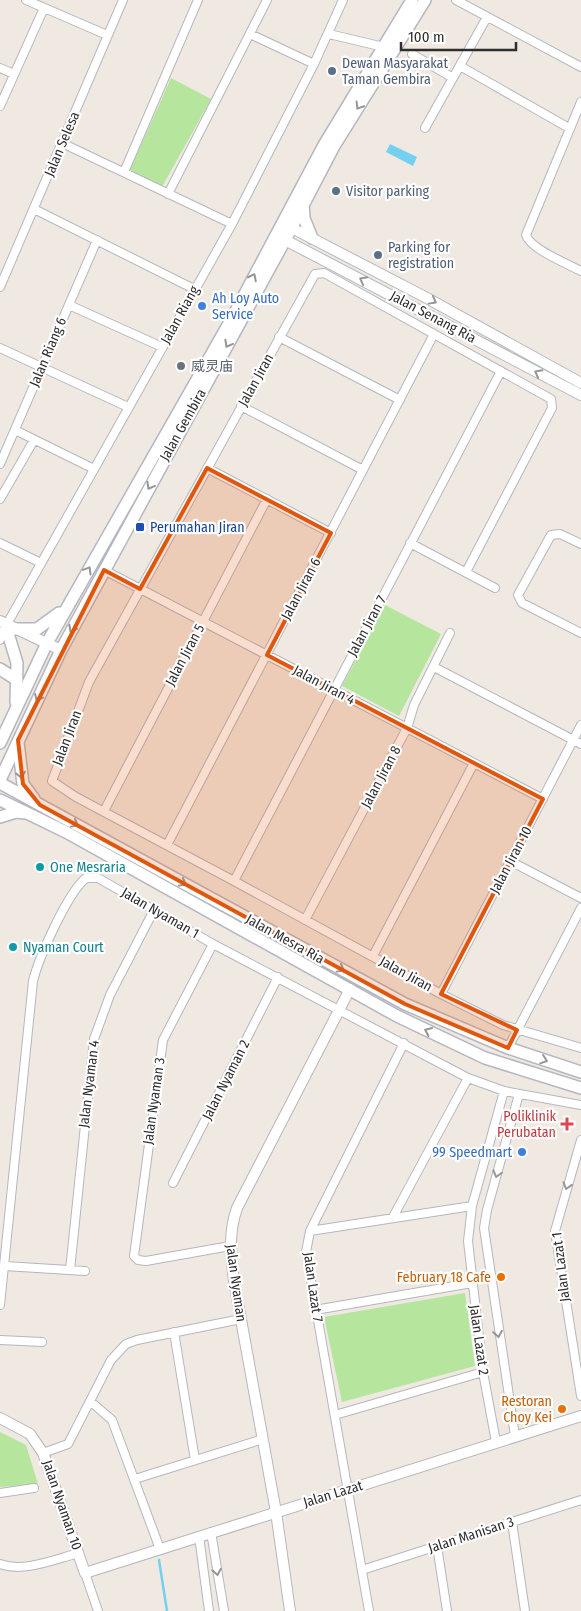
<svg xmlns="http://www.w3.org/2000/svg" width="581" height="1611" viewBox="0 0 581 1611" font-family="'Fira Sans Condensed','Noto Sans SC',sans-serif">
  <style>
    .green { fill: #b6e59e }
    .water { fill: #75cff0 }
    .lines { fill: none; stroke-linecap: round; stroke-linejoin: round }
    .stream { stroke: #75cff0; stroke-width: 2.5 }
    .minor-casing { stroke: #b4b7c1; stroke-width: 10 }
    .tertiary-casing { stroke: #b4b7c1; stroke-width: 12 }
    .secondary-casing { stroke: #b4b7c1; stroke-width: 14 }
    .minor { stroke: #fff; stroke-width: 8 }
    .tertiary { stroke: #fff; stroke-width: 10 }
    .secondary { stroke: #fff; stroke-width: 11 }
    .oneway { stroke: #969696 }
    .marked { fill: #df570e; fill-opacity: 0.2; stroke: #df570e; stroke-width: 4; stroke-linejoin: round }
    .service-dot { fill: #5c6f8a; stroke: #fff; stroke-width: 2 }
    .shop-dot { fill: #3f7fe0; stroke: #fff; stroke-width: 2 }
    .worship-dot { fill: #6b7280; stroke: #fff; stroke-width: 2 }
    .transit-dot { fill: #1a4fb4; stroke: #fff; stroke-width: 2 }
    .culture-dot { fill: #0f9aa8; stroke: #fff; stroke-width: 2 }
    .health-dot { fill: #e0444e; stroke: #fff; stroke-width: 2 }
    .food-dot { fill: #e8710a; stroke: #fff; stroke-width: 2 }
    .labels { text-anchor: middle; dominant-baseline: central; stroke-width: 4.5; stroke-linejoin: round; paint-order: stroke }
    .service-label { font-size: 14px; fill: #4e5e75; stroke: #fff; text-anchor: start }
    .street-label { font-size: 14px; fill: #2e2e2e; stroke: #fff }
    .shop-label { font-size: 14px; fill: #366cbe; stroke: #fff; text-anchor: start }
    .worship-label { font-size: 14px; fill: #5b616d; stroke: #fff; text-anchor: start }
    .transit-label { font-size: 14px; fill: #164399; stroke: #fff; text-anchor: start }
    .culture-label { font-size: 14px; fill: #0d838f; stroke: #fff; text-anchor: start }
    .health-label { font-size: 14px; fill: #be3a42; stroke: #fff; text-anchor: end }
    .food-label { font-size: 14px; fill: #c56008; stroke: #fff; text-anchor: end }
  </style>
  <rect width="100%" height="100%" fill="#efe9e1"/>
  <path class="green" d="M171,78L211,99L162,187L130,170Z
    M385,605L441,634L399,716L342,686Z
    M465,1293L475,1366L342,1402L324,1317Z
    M0,1432L26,1445L38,1484L0,1487Z"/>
  <path class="water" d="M390,144L417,157L413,166L386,152Z"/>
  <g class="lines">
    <path class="stream" d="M159,1560L167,1611"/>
    <defs>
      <path id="minor" d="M26,0L107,35
        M456,0L581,67
        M250,34L314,64
        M329,34L388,48
        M412,54L453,78
        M460,66L569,128
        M0,68L14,74
        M581,102L526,235C530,249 568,264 581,271
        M0,106L44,8
        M425,128L487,17
        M62,143L232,224
        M124,172L198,0
        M168,194L267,0
        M34,209L194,289
        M0,287L123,0
        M69,305L162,347
        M279,337L400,400
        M0,348L128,407
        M241,406L363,470
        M15,430L94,469
        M0,464L97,240
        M207,468L331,533
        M0,499L34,440
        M0,543L41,563
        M410,543L495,588
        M581,544L560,534L551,535L518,595L522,603L581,633
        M104,570L543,799
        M466,572L552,408L551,399L324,273L315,274L89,682L52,781L76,797L234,881L441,994L503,1025L581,1048
        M7,624L232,224L314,64L343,0
        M0,640L4,629
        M434,667L581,744
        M104,811L267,499
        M167,845L434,334
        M510,861L581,898
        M234,881L501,371
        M305,920L407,728L414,705L450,633
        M213,944L163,1040L134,1256L138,1260L146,1261L230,1246
        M373,956L474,763
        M441,994L581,725
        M508,1048L581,908
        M581,1140L555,1231L581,1396
        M173,1183L278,977
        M393,1217L468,1078
        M310,1231L472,1206
        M5,1266L85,1271
        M70,1270L94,1039L110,995L154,910
        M0,1305L33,981C39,957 68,892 86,878H98L213,944L468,1078L504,1091L581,1105
        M315,1310L472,1283
        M174,1332L195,1460
        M0,1340L42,1342
        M90,1401L112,1420L160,1549
        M335,1415L483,1372
        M515,1436L484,1228L487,1210L519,1094
        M496,1442L483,1372L468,1241L472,1206L504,1091
        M43,1453L68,1444L111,1360L126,1344L137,1340L241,1319
        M135,1479L263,1439
        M0,1493L34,1488
        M512,1522L525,1611
        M211,1532L224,1611
        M199,1536L209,1611
        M437,1546L447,1611
        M0,1564C24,1573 55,1559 79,1553
        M362,1570L581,1500
        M85,1573L98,1611
        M369,1611L306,1252L310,1231L404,1043"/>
      <path id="tertiary" d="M292,228L425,297L581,383
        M285,240L581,395
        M0,621L61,650
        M0,1418L30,1434L43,1453L85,1573L581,1416
        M290,1611L276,1512L234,1281C231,1255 228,1234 237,1208L350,989"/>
      <path id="secondary" d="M303,204L304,218L312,238
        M16,629H37L59,613
        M7,630L17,663L16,702
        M0,669L17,680
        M18,742L23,784L34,799
        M0,743L47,643L231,320L324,145L412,0
        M0,780L61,650L285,240L334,146L425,0
        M0,783L405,1004L508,1048L581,1072
        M0,800L66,832L397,1016L485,1058L581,1088
        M0,817L16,812L25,813"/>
    </defs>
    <use href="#minor" class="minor-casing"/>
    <use href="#tertiary" class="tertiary-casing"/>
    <use href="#secondary" class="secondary-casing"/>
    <use href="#minor" class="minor"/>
    <use href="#tertiary" class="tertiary"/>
    <use href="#secondary" class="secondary"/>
  </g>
  <defs><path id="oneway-chevron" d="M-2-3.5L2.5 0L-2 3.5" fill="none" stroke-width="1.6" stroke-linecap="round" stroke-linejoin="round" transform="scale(1.25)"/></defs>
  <g class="oneway">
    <use href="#oneway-chevron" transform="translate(359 106) rotate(122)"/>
    <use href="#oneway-chevron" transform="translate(253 277) rotate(-63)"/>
    <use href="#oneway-chevron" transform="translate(363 280) rotate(-152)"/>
    <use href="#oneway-chevron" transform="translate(433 301) rotate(29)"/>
    <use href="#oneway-chevron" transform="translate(228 344) rotate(119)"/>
    <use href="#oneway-chevron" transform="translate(538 373) rotate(-152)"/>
    <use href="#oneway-chevron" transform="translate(150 486) rotate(119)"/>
    <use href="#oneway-chevron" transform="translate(88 570) rotate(-59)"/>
    <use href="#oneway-chevron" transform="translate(72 629) rotate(118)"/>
    <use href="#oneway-chevron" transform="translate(38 698) rotate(115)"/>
    <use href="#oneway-chevron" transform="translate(21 775) rotate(79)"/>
    <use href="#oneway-chevron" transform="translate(75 824) rotate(29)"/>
    <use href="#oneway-chevron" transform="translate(183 883) rotate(29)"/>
    <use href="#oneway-chevron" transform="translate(341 969) rotate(29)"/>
    <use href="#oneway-chevron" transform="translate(428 1031) rotate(-155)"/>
    <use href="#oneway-chevron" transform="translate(544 1060) rotate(19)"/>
    <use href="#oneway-chevron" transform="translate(497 1174) rotate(106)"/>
    <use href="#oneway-chevron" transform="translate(567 1186) rotate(107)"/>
    <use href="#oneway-chevron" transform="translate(498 1334) rotate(81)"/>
    <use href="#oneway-chevron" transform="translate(217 1572) rotate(81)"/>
  </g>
  <path class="marked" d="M207,468L331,533L267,655L543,799L441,994L517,1030L508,1048L405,1004L40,805L23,784L18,740L104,570L140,589Z"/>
  <g class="service-dot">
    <circle cx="332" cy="71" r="5"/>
    <circle cx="336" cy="191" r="5"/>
    <circle cx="378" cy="255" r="5"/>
  </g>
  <g class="shop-dot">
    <circle cx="202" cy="306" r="5"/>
    <circle cx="522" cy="1152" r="5"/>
  </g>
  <circle class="worship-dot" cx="181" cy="366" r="5"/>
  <rect class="transit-dot" x="135" y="522" width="10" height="10" rx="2.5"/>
  <g class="culture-dot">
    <circle cx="40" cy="867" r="5"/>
    <circle cx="13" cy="947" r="5"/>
  </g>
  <path class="health-dot" d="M564.5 1116.5h5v5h5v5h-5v5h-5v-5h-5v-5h5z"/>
  <g class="food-dot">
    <circle cx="501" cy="1277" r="5"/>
    <circle cx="562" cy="1409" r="5"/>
  </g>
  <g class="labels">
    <g class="service-label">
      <text x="342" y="63">Dewan Masyarakat<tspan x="342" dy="16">Taman Gembira</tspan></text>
      <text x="346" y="191">Visitor parking</text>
      <text x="388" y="247">Parking for<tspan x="388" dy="16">registration</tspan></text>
    </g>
    <g class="street-label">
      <text transform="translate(62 144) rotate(-67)">Jalan Selesa</text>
      <text transform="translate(180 315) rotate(-61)">Jalan Riang</text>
      <text transform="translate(433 317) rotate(28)">Jalan Senang Ria</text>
      <text transform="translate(48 352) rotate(-67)">Jalan Riang 6</text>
      <text transform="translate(256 380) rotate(-61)">Jalan Jiran</text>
      <text transform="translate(183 425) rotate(-61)">Jalan Gembira</text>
      <text transform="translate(301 589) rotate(-62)">Jalan Jiran 6</text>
      <text transform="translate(367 626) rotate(-62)">Jalan Jiran 7</text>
      <text transform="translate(185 655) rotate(-62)">Jalan Jiran 5</text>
      <text transform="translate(324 685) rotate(28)">Jalan Jiran 4</text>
      <text transform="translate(67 738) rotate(-69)">Jalan Jiran</text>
      <text transform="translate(381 777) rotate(-62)">Jalan Jiran 8</text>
      <text transform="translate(511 860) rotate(-62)">Jalan Jiran 10</text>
      <text transform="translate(160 913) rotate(30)">Jalan Nyaman 1</text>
      <text transform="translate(285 939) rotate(29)">Jalan Mesra Ria</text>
      <text transform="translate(406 974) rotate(29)">Jalan Jiran</text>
      <text transform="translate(226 1080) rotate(-63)">Jalan Nyaman 2</text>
      <text transform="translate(89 1084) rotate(-83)">Jalan Nyaman 4</text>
      <text transform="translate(154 1101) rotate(-82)">Jalan Nyaman 3</text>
      <text transform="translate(561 1267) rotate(-97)">Jalan Lazat 1</text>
      <text transform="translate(236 1283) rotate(82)">Jalan Nyaman</text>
      <text transform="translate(313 1287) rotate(82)">Jalan Lazat 7</text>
      <text transform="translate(479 1340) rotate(82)">Jalan Lazat 2</text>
      <text transform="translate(333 1494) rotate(-17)">Jalan Lazat</text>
      <text transform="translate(62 1505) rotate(71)">Jalan Nyaman 10</text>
      <text transform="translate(471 1535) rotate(-18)">Jalan Manisan 3</text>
    </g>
    <g class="shop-label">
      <text x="212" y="298">Ah Loy Auto<tspan x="212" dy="16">Service</tspan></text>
      <text x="512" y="1152" text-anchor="end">99 Speedmart</text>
    </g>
    <g class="worship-label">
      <text x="191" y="366">威灵庙</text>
    </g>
    <g class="transit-label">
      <text x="150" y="527">Perumahan Jiran</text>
    </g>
    <g class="culture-label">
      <text x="50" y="867">One Mesraria</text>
      <text x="23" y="947">Nyaman Court</text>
    </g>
    <g class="health-label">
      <text x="556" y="1116">Poliklinik<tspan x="556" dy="16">Perubatan</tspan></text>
    </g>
    <g class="food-label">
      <text x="491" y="1277">February 18 Cafe</text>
      <text x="552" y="1401">Restoran<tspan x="552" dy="16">Choy Kei</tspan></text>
    </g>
  </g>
  <path d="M401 42v8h115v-8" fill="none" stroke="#2e2e2e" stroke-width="2.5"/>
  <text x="408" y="42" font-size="15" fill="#2e2e2e" stroke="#ffffff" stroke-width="4" paint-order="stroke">100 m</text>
</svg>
